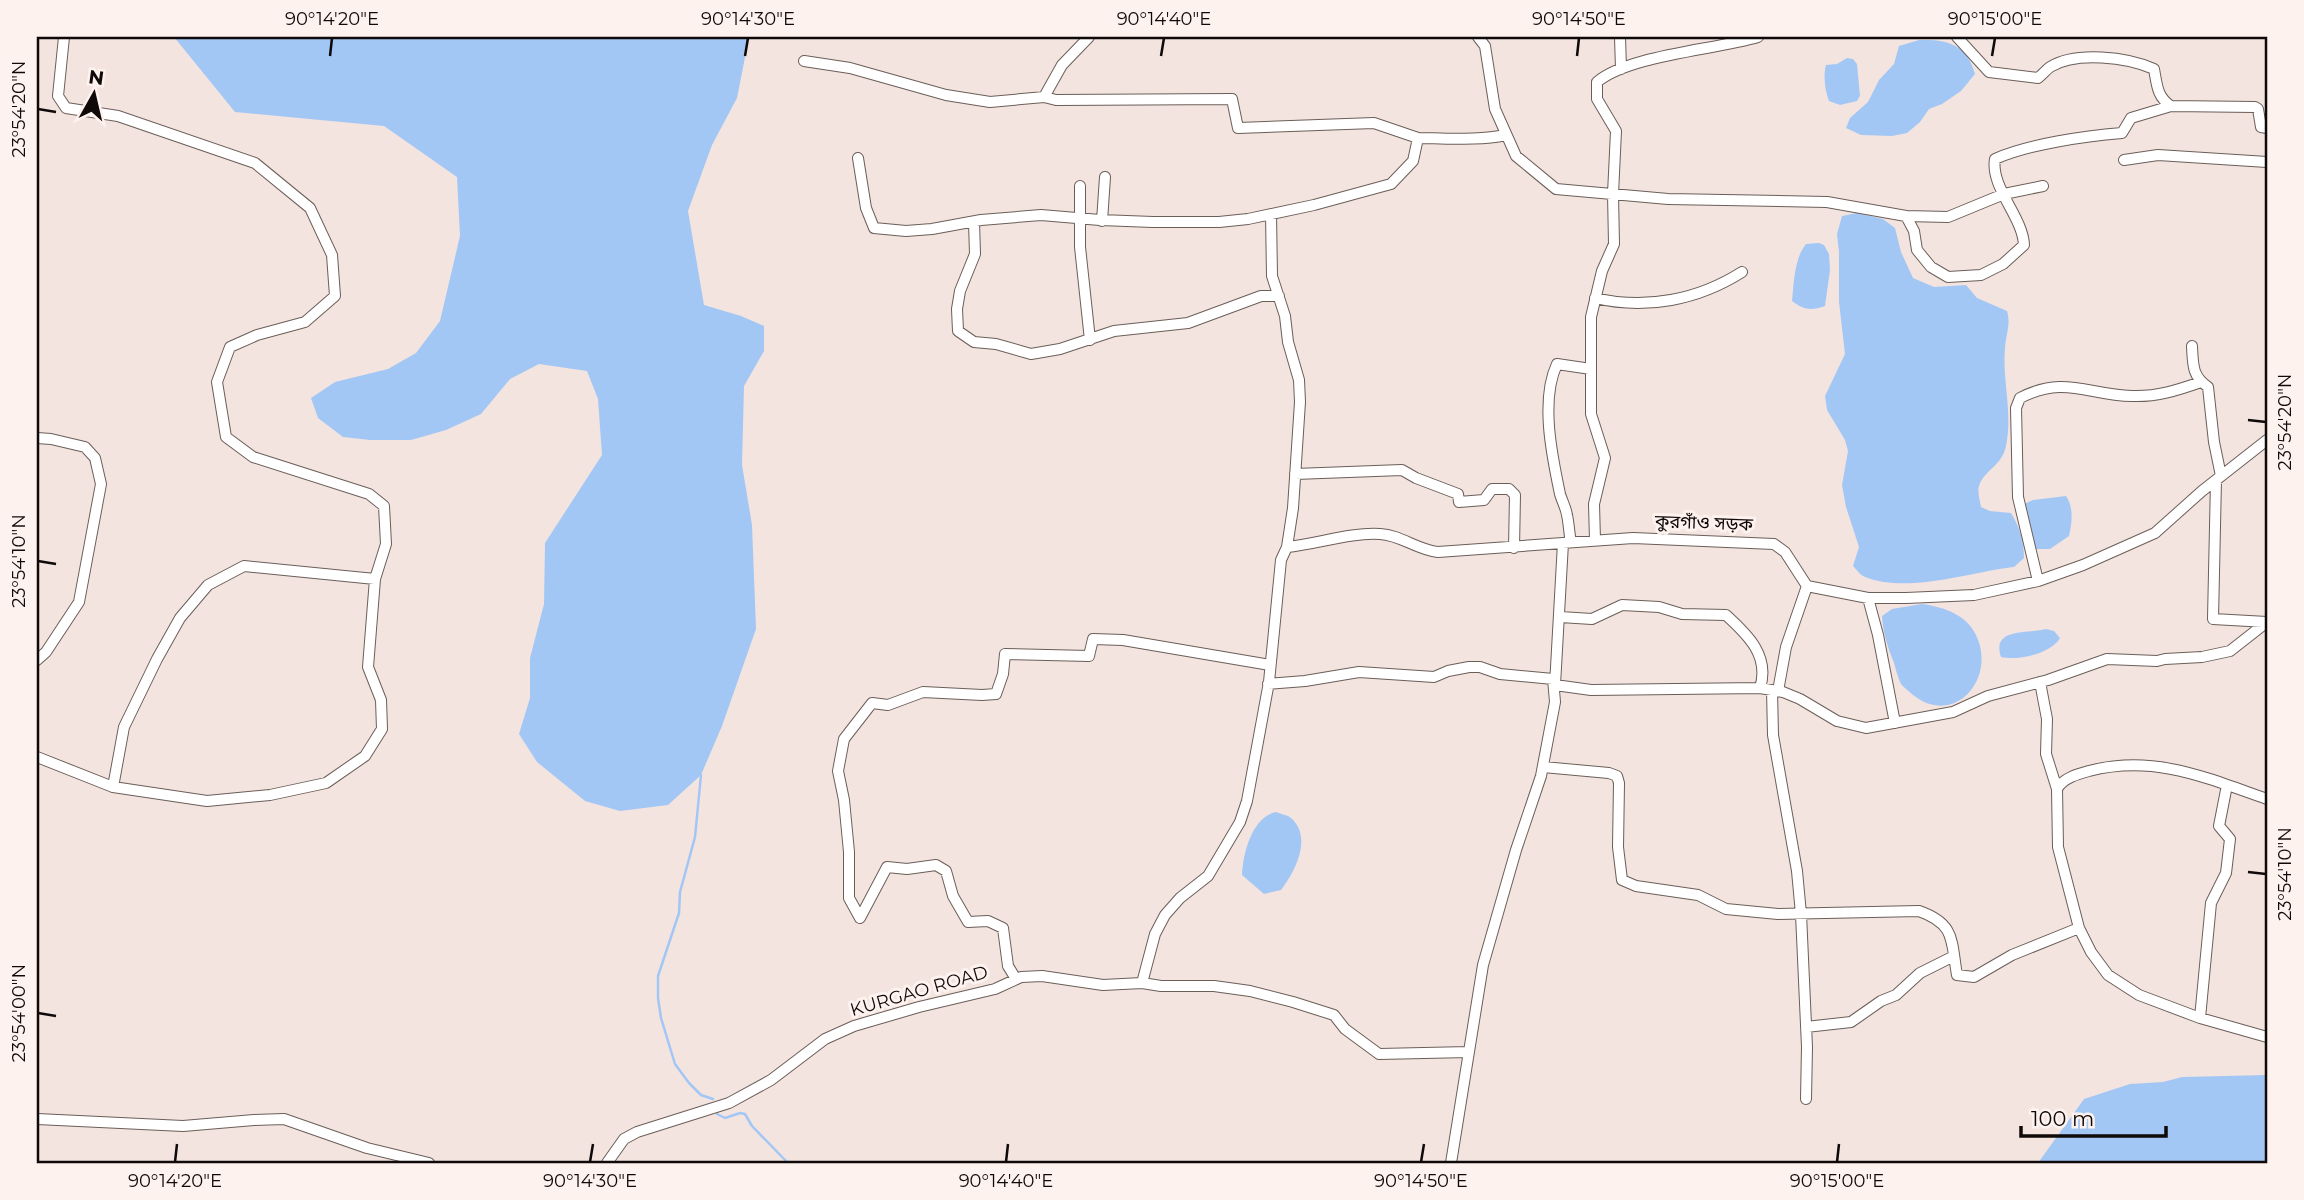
<svg xmlns="http://www.w3.org/2000/svg" width="2304" height="1200" viewBox="0 0 2304 1200" font-family="Montserrat,'Noto Sans Bengali',sans-serif">
  <style>
    .water { fill: #a3c7f5 }
    .lines { fill: none; stroke-linecap: round; stroke-linejoin: round }
    .stream { stroke: #a3c7f5; stroke-width: 2.5 }
    .minor-casing { stroke: #6b5e59; stroke-width: 12 }
    .minor { stroke: #fff; stroke-width: 10 }
    .ticks { fill: none; stroke: #0f0a09; stroke-width: 2.5 }
    .labels { text-anchor: middle; dominant-baseline: central; stroke-width: 6; stroke-linejoin: round; paint-order: stroke }
    .street-label { font-size: 18px; fill: #0f0a09; stroke: #fef2ee }
    .neatline { fill: none; stroke: #0f0a09; stroke-width: 2.5 }
    .ticks-label { font-size: 18px; text-anchor: middle; fill: #0f0a09 }
  </style>
  <rect width="100%" height="100%" fill="#f3e4df"/>
  <path class="water" d="M174,37H749L737,98L712,145L688,211L704,305L741,316L764,326V351L744,386L742,465L752,525L756,629L722,726L701,775L668,805L620,811L585,801L537,762L519,734L530,698V658L544,604L545,543L602,455L598,399L587,371L539,364L510,379L481,414L446,430L411,440H370L343,437L318,418L311,398L335,382L388,369L416,353L440,321L460,236L457,177L384,126L235,112Z
    M1919,40C1947,39 1967,44 1975,74L1961,91L1942,104L1929,109L1920,122L1907,133L1892,136L1861,135L1846,128L1850,118L1868,102L1879,80L1894,64L1899,46Z
    M1847,58L1853,59L1857,64L1860,96L1857,101L1840,105L1829,101C1825,91 1823,76 1826,65L1837,64Z
    M1857,213L1883,219L1895,228L1901,252L1913,278L1934,287L1966,285L1977,298L2007,311C2011,324 2006,334 2005,348C2002,380 2013,412 2006,446C2002,466 1984,470 1979,486C1977,491 1980,501 1981,507L1990,511L2011,513C2020,528 2024,541 2024,558L2014,567C1970,572 1908,594 1865,577C1860,575 1857,570 1853,566L1859,547L1846,507L1842,485L1848,451L1845,440L1827,410L1825,396L1845,354L1839,302V252L1837,234L1842,216Z
    M1819,243L1824,245L1829,254L1830,270L1825,306C1811,311 1804,310 1792,301C1794,283 1794,259 1806,244Z
    M2066,496C2074,507 2072,523 2069,536L2050,549H2035L2024,504L2033,500Z
    M1922,604C1943,607 1966,614 1976,635C1997,678 1955,728 1913,695C1909,691 1904,688 1901,684C1898,678 1896,670 1894,663C1888,648 1883,633 1882,616L1892,609Z
    M2046,629L2054,631L2060,638C2051,654 2017,661 2001,657C1991,627 2028,634 2046,629Z
    M1276,812C1280,814 1288,815 1291,818C1313,837 1295,872 1281,890L1264,894L1242,875C1243,853 1252,817 1276,812Z
    M2267,1075V1163H2038L2084,1099L2130,1084L2163,1082L2182,1077Z"/>
  <g class="lines">
    <path class="stream" d="M701,775L695,837L680,892L679,913L658,976V998L661,1018L675,1064L689,1083L701,1095L713,1099
      M717,1114L725,1118L740,1113L745,1114L752,1126L788,1163"/>
    <defs>
      <path id="minor" d="M1478,37L1485,46L1495,109L1516,156L1556,189L1668,199L1827,202L1906,216L1914,231L1917,250L1931,267L1948,277L1981,275L2003,264L2024,245C2023,217 1990,187 1995,159C2029,144 2085,136 2122,133L2131,118L2171,106
        M1620,37L1621,69
        M1957,37L1989,72L2038,78C2042,75 2046,70 2050,67C2076,51 2127,57 2154,69C2157,85 2157,97 2171,106L2255,107L2258,109L2261,127L2267,128
        M804,61L850,68L946,95L990,102L1044,97L1062,65L1089,37
        M1044,97L1056,100L1232,99L1238,128L1374,123L1418,138
        M858,158L866,208L874,228L906,231L932,229L981,220L1041,215L1100,220L1153,222H1219L1248,219L1314,205L1391,184L1413,161L1418,138C1448,138 1477,141 1506,135
        M2124,160L2158,155L2267,162
        M1080,186V247L1090,340
        M1906,216L1948,217L2004,194L2043,186
        M1102,221L1105,177
        M974,222L975,254L960,291L957,309L958,331L974,342L996,344L1031,354L1060,349L1114,331L1188,323L1261,296H1279
        M1595,298C1646,310 1698,300 1742,272
        M2192,346C2193,365 2192,376 2208,387L2214,442L2221,476
        M37,438L51,439L85,447L95,458L101,484L79,602L46,652L37,660
        M1295,474L1402,470L1416,478L1458,494L1459,502L1484,500L1492,489H1509L1515,495L1514,548
        M2216,480L2213,619L2267,622
        M1595,540L1594,504L1605,458L1591,414V317L1602,271L1614,244L1613,194L1616,131L1597,99V82C1629,55 1714,50 1758,37
        M1571,542C1569,533 1569,524 1567,515C1566,508 1562,501 1560,494C1552,456 1540,400 1557,364L1591,369
        M1563,543L1555,685L1591,690L1760,688L1783,692L1800,699L1837,721L1866,728L1953,712L1988,696L2048,680L2107,659L2157,661L2165,659L2202,657L2230,651L2267,622
        M1287,547C1317,544 1351,532 1380,534C1401,535 1417,550 1438,552L1633,538L1774,544L1785,552L1807,586L1868,598H1906L1974,595L2038,581L2083,565L2155,533L2202,491L2267,440
        M2038,581L2018,497L2016,408L2020,398C2065,375 2087,395 2132,396C2157,397 2178,390 2201,382
        M1868,598L1878,635L1895,723
        M1560,617L1592,619L1622,605L1659,607L1682,614L1726,615C1748,635 1770,656 1760,688
        M2040,682L2047,719L2046,754L2057,789
        M1268,684L1305,681L1359,672L1434,677L1448,671L1469,667H1480L1500,674L1553,679L1555,702L1541,776L1516,850L1483,965L1451,1163
        M1772,690L1773,735L1797,871L1801,914L1807,1047L1806,1099
        M1778,691L1786,647L1807,586
        M37,757L113,787L207,801L270,795L326,783L365,756L382,729L381,700L368,667L375,579L386,544L384,506L369,494L253,457L226,437L217,382L230,347L257,335L305,322L335,296L332,255L310,208L255,163L118,116L66,108L58,96L64,37
        M1543,767L1609,773L1617,776L1619,783L1618,847L1622,880L1636,886L1698,895L1726,909L1778,914L1919,911C1956,924 1951,941 1957,975L1974,977L2012,955L2079,928L2058,847L2057,789C2063,778 2078,774 2089,771C2154,754 2207,778 2267,799
        M113,787L124,727L157,659L180,618L208,585L244,566L375,579
        M2079,928L2091,952L2108,975L2139,995L2200,1018L2267,1037
        M1016,979L1008,966L1003,928L988,921L968,922L953,896L946,871L936,865L907,869L887,867L860,918L849,898V852L844,800L838,771L844,739L872,703L888,705L923,692L982,695L996,694L1003,674L1005,654L1089,656L1093,639L1123,640L1270,665
        M1142,983L1161,986H1214L1250,991L1293,1002L1334,1015L1345,1029L1379,1054L1469,1052
        M2200,1018L2211,903L2226,873L2230,839L2219,826L2227,785
        M1806,1027L1851,1022L1881,1001L1896,995L1920,973L1954,956
        M37,1119L183,1126L254,1120L284,1119L367,1148L429,1163
        M607,1163L624,1139L637,1132L729,1103L771,1080L825,1039L854,1026L919,1007L995,989L1021,977L1042,976L1103,985L1142,983L1155,934L1165,915L1180,898L1208,876L1240,822L1247,801L1269,682L1281,560L1287,547L1293,508L1300,402L1299,380L1288,342L1285,316L1272,276L1271,214"/>
    </defs>
    <use href="#minor" class="minor-casing"/>
    <use href="#minor" class="minor"/>
  </g>
  <path class="ticks" d="M330,56L332,38M745,56L748,38M1161,56L1164,38M1577,56L1579,38M1992,56L1995,38M38,109L56,112M2248,420L2266,422M38,561L56,564M2248,872L2266,874M38,1013L56,1016M175,1162L177,1144M590,1162L593,1144M1006,1162L1008,1144M1421,1162L1424,1144M1837,1162L1839,1144"/>
  <g class="labels">
    <g class="street-label">
      <text transform="translate(1704 523) rotate(2)">কুরগাঁও সড়ক</text>
      <text transform="translate(919 991) rotate(-16)">KURGAO ROAD</text>
    </g>
  </g>
  <rect width="2304" height="1200" fill="none" stroke="#fef2ee" stroke-width="77"/>
  <g transform="translate(94 94) rotate(8)" stroke="#fef2ee" stroke-width="5" paint-order="stroke">
  <path d="M0-5L12 26L0 18L-12 26Z" fill="#0f0a09"/>
  <text y="-10" font-size="19" font-weight="bold" text-anchor="middle" fill="#0f0a09">N</text>
  </g>
  <path d="M2021 1126v10h145v-10" fill="none" stroke="#0f0a09" stroke-width="3.5"/>
  <text x="2031" y="1126" font-size="21" fill="#0f0a09" stroke="#fef2ee" stroke-width="5" paint-order="stroke">100 m</text>
  <rect x="38" y="38" width="2228" height="1124" class="neatline"/>
  <g class="ticks-label">
    <text x="332" y="25">90°14'20"E</text>
    <text x="748" y="25">90°14'30"E</text>
    <text x="1164" y="25">90°14'40"E</text>
    <text x="1579" y="25">90°14'50"E</text>
    <text x="1995" y="25">90°15'00"E</text>
    <text transform="translate(19 109) rotate(-90)" y="6">23°54'20"N</text>
    <text transform="translate(2285 422) rotate(-90)" y="6">23°54'20"N</text>
    <text transform="translate(19 561) rotate(-90)" y="6">23°54'10"N</text>
    <text transform="translate(2285 874) rotate(-90)" y="6">23°54'10"N</text>
    <text transform="translate(19 1013) rotate(-90)" y="6">23°54'00"N</text>
    <text x="175" y="1187">90°14'20"E</text>
    <text x="590" y="1187">90°14'30"E</text>
    <text x="1006" y="1187">90°14'40"E</text>
    <text x="1421" y="1187">90°14'50"E</text>
    <text x="1837" y="1187">90°15'00"E</text>
  </g>
</svg>
